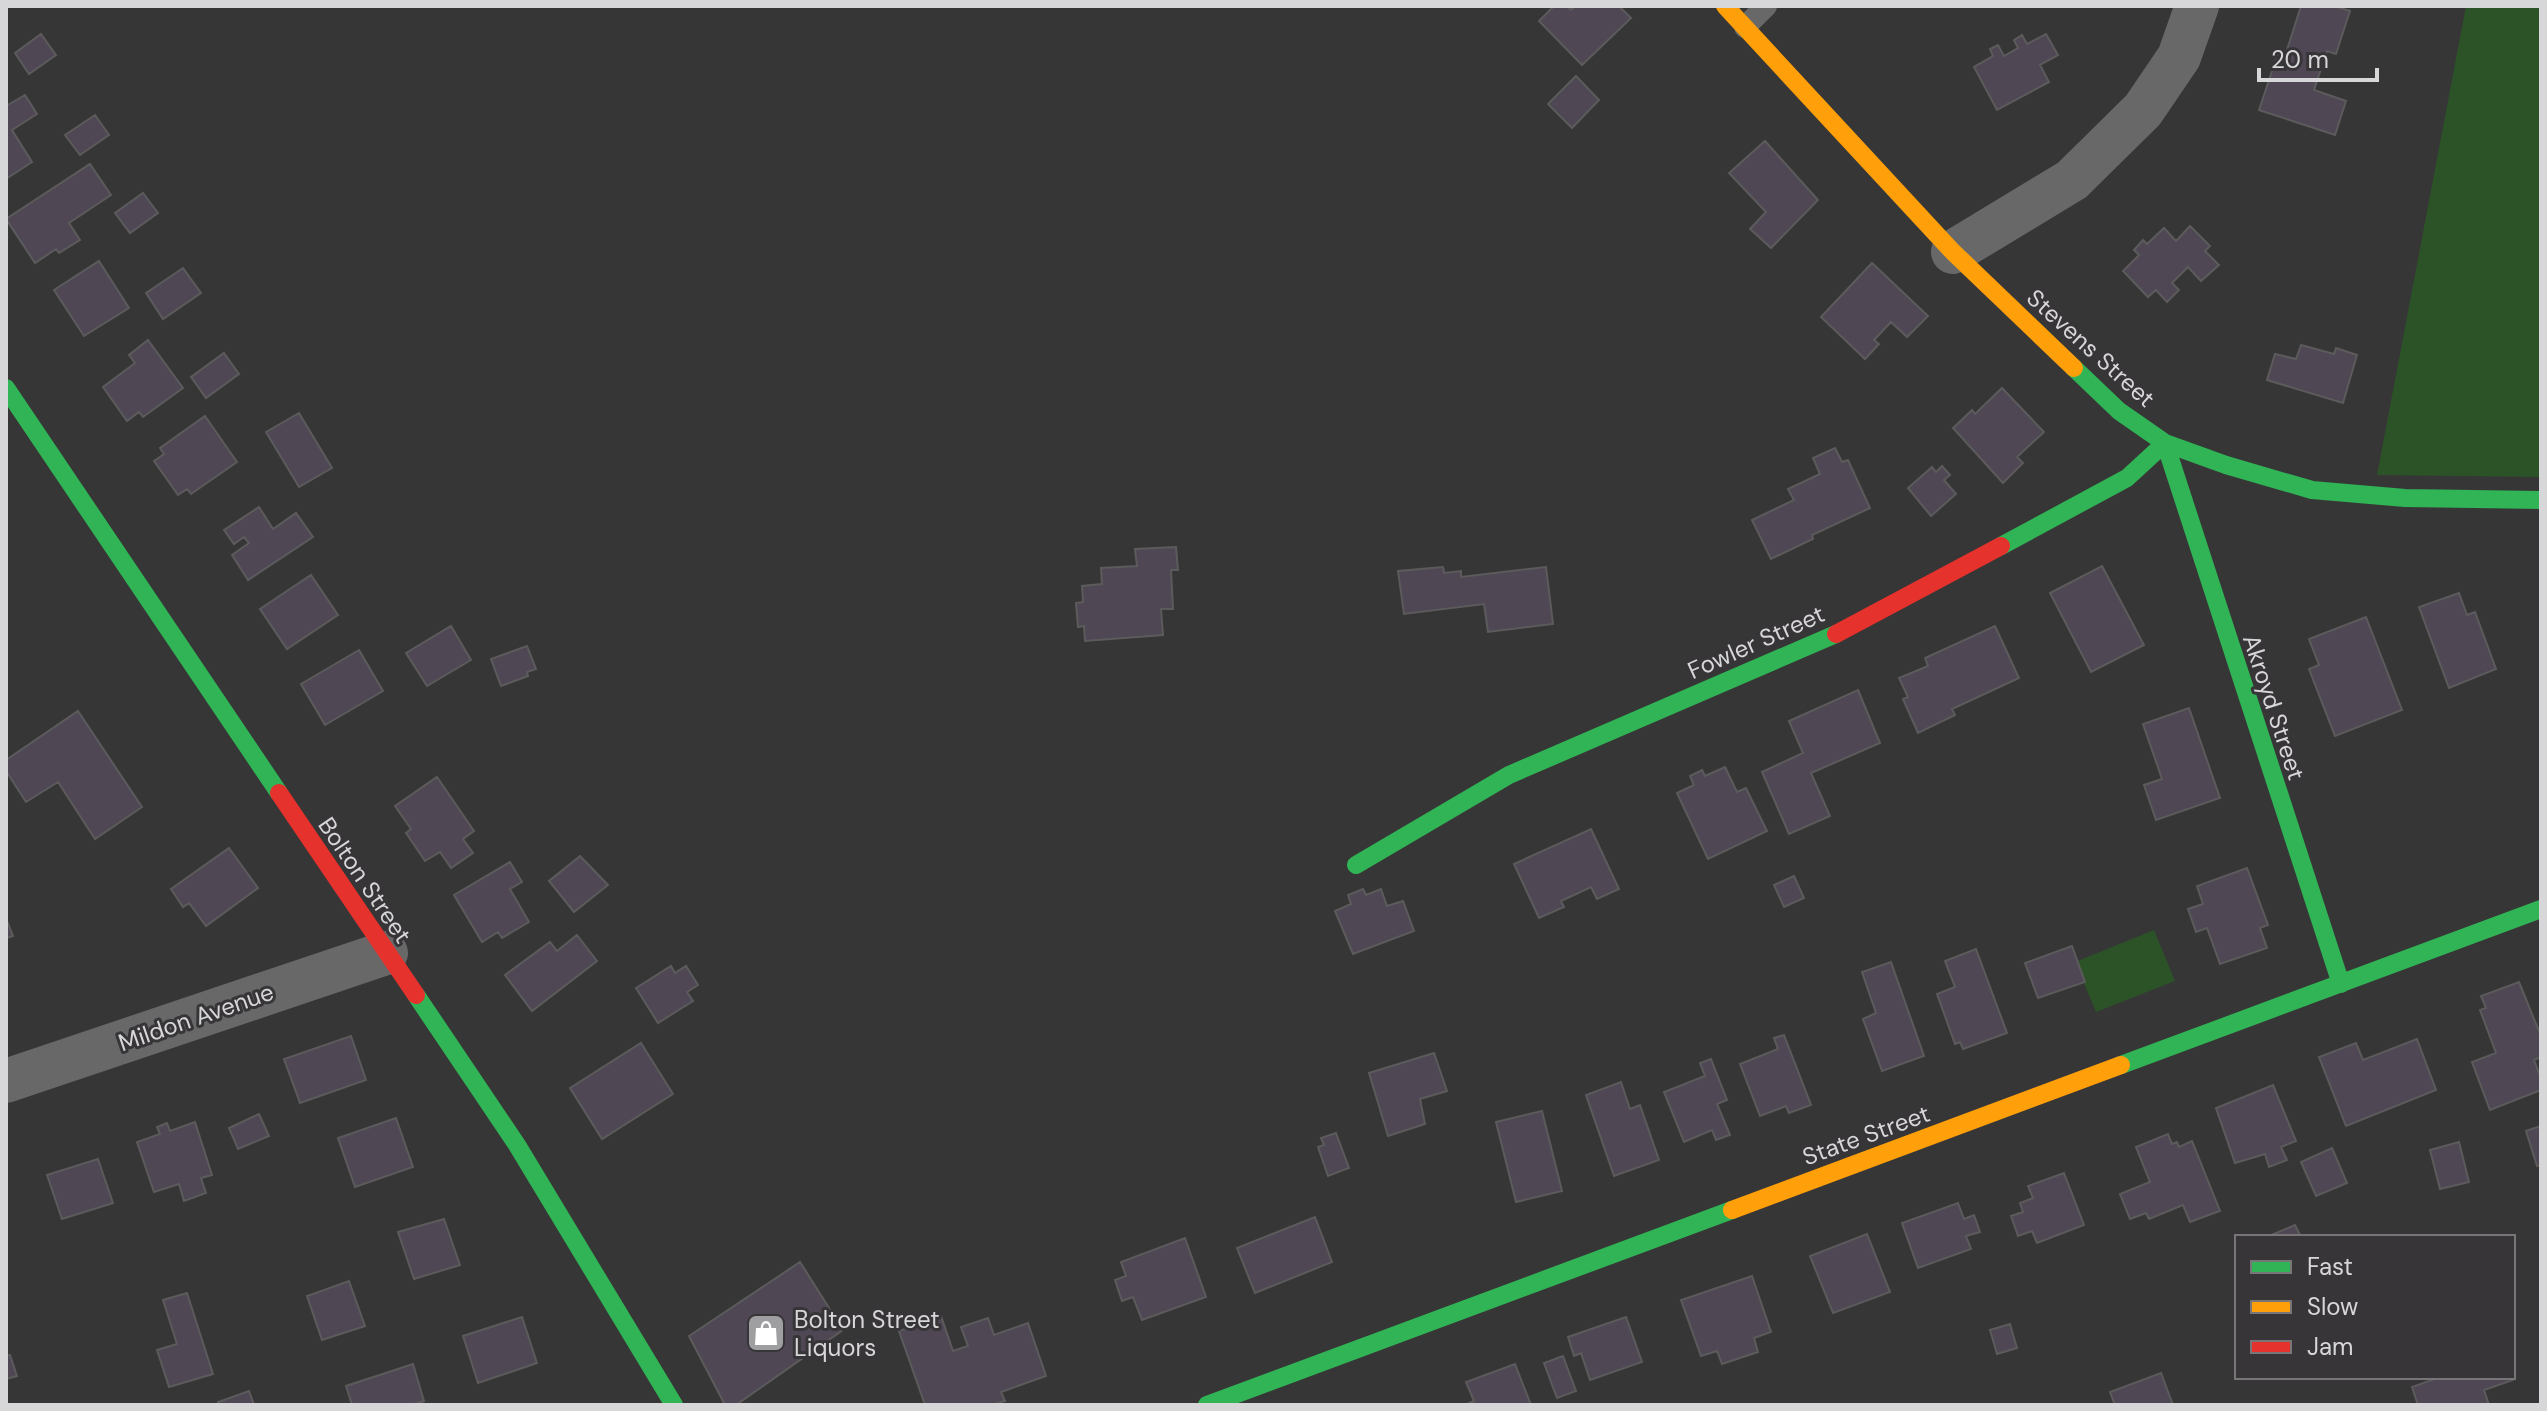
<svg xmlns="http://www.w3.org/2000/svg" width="2547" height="1411" viewBox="0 0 2547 1411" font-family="'DM Sans',sans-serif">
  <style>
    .green { fill: #2b5327 }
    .building { fill: #504755; stroke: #5c5b5c; stroke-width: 2 }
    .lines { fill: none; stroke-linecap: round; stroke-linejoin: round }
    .lane { stroke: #686868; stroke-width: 22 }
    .street { stroke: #686868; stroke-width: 44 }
    .fast { stroke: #30b455; stroke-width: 18 }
    .slow { stroke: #ff9f0a; stroke-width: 18 }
    .jam { stroke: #e5322d; stroke-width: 18 }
    .labels { text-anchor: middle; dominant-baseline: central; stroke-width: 6; stroke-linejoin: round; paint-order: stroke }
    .street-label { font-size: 24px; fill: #d7d6d8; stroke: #373538 }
    .poi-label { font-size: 24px; fill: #d7d6d8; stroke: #373538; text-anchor: start }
  </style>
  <rect width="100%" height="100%" fill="#373637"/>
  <path class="green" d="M2466,6H2541V477L2377,475Z
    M2154,930L2175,981L2096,1012L2075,962Z"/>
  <path class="building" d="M1554,6H1567L1571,10L1576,6H1619L1631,18L1582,65L1539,21Z
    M2301,6H2334L2350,11L2336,54L2327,51L2314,90L2346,101L2335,135L2259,110L2279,50L2286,53Z
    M41,34L56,55L29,74L15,53Z
    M2046,34L2058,55L2040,65L2049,82L1997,110L1974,67L1993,56L1990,49L1998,45L2004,56L2018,48L2014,40L2022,35L2027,44Z
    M1576,76L1599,100L1572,128L1548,104Z
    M25,95L37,114L12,130L32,162L6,179V106Z
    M95,115L109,135L80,155L65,135Z
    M1765,141L1818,200L1771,248L1750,229L1766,212L1729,173Z
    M90,164L111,195L69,223L80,240L59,253L56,249L35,263L6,219Z
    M143,193L158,213L130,233L115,213Z
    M2190,226L2210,246L2205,251L2219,265L2201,281L2188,267L2172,283L2179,290L2167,302L2156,290L2148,297L2123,271L2139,255L2134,250L2143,240L2147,244L2164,228L2176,241Z
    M99,261L129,308L84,336L54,290Z
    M1872,263L1928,316L1907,337L1891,322L1874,340L1879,344L1865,359L1821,317Z
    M183,268L201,293L163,319L146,293Z
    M148,340L183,388L143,417L139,412L127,421L103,387L135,363L129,355Z
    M2301,345L2334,354L2336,348L2357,355L2343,403L2267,380L2275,354L2296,359Z
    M224,353L239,374L206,398L191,377Z
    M2002,388L2044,432L2017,457L2023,463L2003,483L1953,428L1972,410L1975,414Z
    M299,413L332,468L299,487L266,432Z
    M205,416L237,462L191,494L187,489L178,495L154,461L164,454L160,448Z
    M1835,448L1842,462L1848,460L1870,508L1812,535L1813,539L1771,559L1752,520L1794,500L1788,489L1820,474L1813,458Z
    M1942,466L1950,475L1944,480L1956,494L1931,516L1908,488L1932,467L1936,472Z
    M259,507L273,529L296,513L313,537L248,580L232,555L249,543L244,537L234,544L224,530Z
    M1176,547L1178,570H1171L1173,609H1161L1163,635L1085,641L1084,626L1078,627L1076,603L1083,602L1082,586L1102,584L1101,568L1137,566L1135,549Z
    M2102,566L2144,645L2091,672L2050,593Z
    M1443,567L1444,573L1461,571V577L1546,567L1553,624L1488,632L1484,604L1404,614L1398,571Z
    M311,575L338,615L287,649L260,609Z
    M2459,593L2467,615L2475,612L2496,669L2449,688L2419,607Z
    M2366,617L2402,710L2335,736L2309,669L2319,665L2309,639Z
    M451,626L471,660L427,686L406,653Z
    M1995,626L2019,678L1952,709L1955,715L1918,733L1903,699L1908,697L1899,678L1928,666L1925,658Z
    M527,646L536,669L527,672L528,676L501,686L491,659Z
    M359,650L383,691L325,725L301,684Z
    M1858,690L1880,743L1811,773L1830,816L1789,834L1762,772L1803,753L1789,721Z
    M2189,708L2220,798L2156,820L2144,785L2162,779L2143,724Z
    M78,711L142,807L95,839L58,782L26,802L6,771V760Z
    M1725,767L1737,792L1746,788L1767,831L1708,859L1677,793L1694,785L1690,776L1702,770L1705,776Z
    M437,777L474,831L463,839L473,853L451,868L440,852L425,861L406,833L411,829L395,806Z
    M1591,829L1619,889L1597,899L1591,887L1561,901L1564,907L1539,918L1514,864Z
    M229,848L258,888L206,926L189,903L183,907L171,889Z
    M580,856L608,885L574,912L549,881Z
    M510,862L522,882L510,889L529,922L502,938L498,932L482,942L454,895Z
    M2247,868L2268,925L2260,928L2267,948L2220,964L2207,928L2196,932L2188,909L2203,904L2197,886Z
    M1794,876L1804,898L1784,907L1774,885Z
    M1363,889L1366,895L1381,889L1387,906L1403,901L1414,931L1353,954L1335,911L1351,904L1348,895Z
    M6,918L13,936L6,938Z
    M577,935L597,961L532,1011L505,975L550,942L557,951Z
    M2072,946L2085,982L2038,998L2025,963Z
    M1976,949L2007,1033L1963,1049L1960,1042L1955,1044L1937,994L1955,987L1945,961Z
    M1891,962L1924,1056L1882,1071L1863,1019L1876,1013L1862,972Z
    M671,966L675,973L686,966L698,985L687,992L693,1001L658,1023L636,988Z
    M2519,982L2541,1036V1057L2534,1060L2541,1078V1090L2490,1110L2472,1062L2496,1053L2480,1010L2486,1008L2481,996Z
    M1784,1035L1811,1105L1789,1113L1786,1106L1760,1116L1740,1064L1778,1049L1774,1038Z
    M351,1036L366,1080L300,1103L284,1059Z
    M2417,1039L2436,1090L2346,1126L2319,1057L2356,1043L2363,1060Z
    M641,1043L673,1094L602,1139L570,1088Z
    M1434,1053L1447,1091L1420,1099L1425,1124L1388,1136L1369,1073Z
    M1711,1059L1727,1100L1717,1104L1730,1135L1716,1140L1712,1130L1684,1142L1664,1092L1705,1076L1700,1063Z
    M1621,1082L1630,1109L1640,1105L1659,1160L1614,1176L1586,1095Z
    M2273,1085L2296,1141L2281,1147L2287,1160L2269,1167L2265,1154L2235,1163L2216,1108Z
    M1542,1111L1562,1191L1516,1202L1496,1122Z
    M259,1114L269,1136L238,1149L229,1128Z
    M396,1118L413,1167L355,1187L338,1138Z
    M195,1122L212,1175L201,1178L206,1193L184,1201L179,1184L154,1192L137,1142L160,1134L157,1127L167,1123L170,1131Z
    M2541,1126V1165L2537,1166L2526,1131Z
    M1336,1133L1349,1168L1328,1176L1318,1147L1324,1145L1321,1138Z
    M2168,1134L2172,1144L2177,1142L2179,1147L2192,1141L2220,1211L2190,1222L2183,1205L2149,1219L2146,1213L2130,1219L2120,1194L2150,1182L2136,1147Z
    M2459,1142L2469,1182L2440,1189L2430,1150Z
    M2332,1148L2347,1183L2316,1196L2301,1162Z
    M98,1159L113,1203L62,1219L47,1175Z
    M2064,1173L2084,1225L2037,1243L2032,1231L2018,1236L2011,1216L2023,1212L2020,1203L2033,1198L2028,1186Z
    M1958,1203L1964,1219L1974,1215L1980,1232L1966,1236L1971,1249L1918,1268L1902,1223Z
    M1315,1217L1332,1262L1255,1293L1237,1248Z
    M444,1219L460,1265L414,1279L398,1232Z
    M2295,1225L2301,1237H2269V1236Z
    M1867,1234L1890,1292L1833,1313L1810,1256Z
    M1185,1238L1206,1297L1142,1320L1133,1297L1122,1301L1115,1280L1126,1276L1121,1262Z
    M800,1262L843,1330L736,1405H725L689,1336Z
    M1752,1276L1771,1332L1754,1338L1758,1352L1722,1364L1717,1351L1701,1356L1681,1300Z
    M349,1281L365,1326L322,1340L307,1296Z
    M187,1293L213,1374L169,1387L157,1350L177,1344L163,1300Z
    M941,1316L953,1351L968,1346L961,1327L988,1318L994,1335L1028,1323L1046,1376L1001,1392L1005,1401L992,1405H925L899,1331Z
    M522,1317L537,1363L478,1383L463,1336Z
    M1626,1317L1642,1362L1590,1380L1581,1353L1574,1356L1568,1337Z
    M2010,1324L2017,1348L1997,1354L1990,1330Z
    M10,1355L17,1376L6,1379V1356Z
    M1563,1356L1576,1391L1557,1398L1544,1363Z
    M413,1364L424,1401L412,1405H352L346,1386Z
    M1515,1364L1531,1405H1465L1474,1401L1466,1382Z
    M2161,1373L2173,1405H2115L2110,1392Z
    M2440,1377H2512L2513,1380L2484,1390L2489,1405H2418L2412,1387Z
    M249,1391L254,1405H219L218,1402Z"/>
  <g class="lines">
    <path class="lane" d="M1745,27L1766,6"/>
    <path class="street" d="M1953,252L2072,180L2143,110L2179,57L2197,6
      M6,1081L386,953"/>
    <path class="fast" d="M2074,368L2119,411L2165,443L2226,465L2312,490L2405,498L2541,500
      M6,388L279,793
      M2001,546L2127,478L2165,443L2341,984
      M1356,865L1509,775L1836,634
      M416,995L517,1145L674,1405
      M2121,1065L2541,909
      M1207,1405L1732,1210"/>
    <path class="slow" d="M1725,6L1953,252L2074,368
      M1732,1210L2121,1065"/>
    <path class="jam" d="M1836,634L2001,546
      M279,793L416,995"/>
  </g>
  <defs>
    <symbol id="shop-square" viewBox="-11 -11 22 22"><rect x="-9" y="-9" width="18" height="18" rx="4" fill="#9f9ea0" stroke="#373538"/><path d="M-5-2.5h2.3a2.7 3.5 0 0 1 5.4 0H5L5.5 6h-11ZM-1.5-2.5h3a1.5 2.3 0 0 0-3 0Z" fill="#fff"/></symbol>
  </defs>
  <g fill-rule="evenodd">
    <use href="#shop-square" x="744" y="1311" width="44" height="44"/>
  </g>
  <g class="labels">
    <g class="street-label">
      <text transform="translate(2091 348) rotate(42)">Stevens Street</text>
      <text transform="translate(1756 642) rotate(-24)">Fowler Street</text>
      <text transform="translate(2274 707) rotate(72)">Akroyd Street</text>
      <text transform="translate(365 880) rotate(56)">Bolton Street</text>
      <text transform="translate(196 1017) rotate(-19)">Mildon Avenue</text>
      <text transform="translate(1866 1135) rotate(-20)">State Street</text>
    </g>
    <g class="poi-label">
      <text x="794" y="1319">Bolton Street<tspan x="794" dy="28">Liquors</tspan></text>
    </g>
  </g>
  <rect width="2547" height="1411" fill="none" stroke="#d7d6d8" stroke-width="16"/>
  <rect x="2235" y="1235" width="280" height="144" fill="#373538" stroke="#777578" stroke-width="2"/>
  <rect x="2251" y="1261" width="40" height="12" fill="#30b455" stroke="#777578" stroke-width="2"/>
  <text x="2307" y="1275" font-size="24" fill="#d7d6d8">Fast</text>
  <rect x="2251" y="1301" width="40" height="12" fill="#ff9f0a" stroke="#777578" stroke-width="2"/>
  <text x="2307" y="1315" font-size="24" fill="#d7d6d8">Slow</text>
  <rect x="2251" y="1341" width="40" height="12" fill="#e5322d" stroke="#777578" stroke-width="2"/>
  <text x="2307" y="1355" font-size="24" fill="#d7d6d8">Jam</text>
  <path d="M2259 68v12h118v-12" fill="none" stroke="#d7d6d8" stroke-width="4"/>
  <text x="2271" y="68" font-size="24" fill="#d7d6d8" stroke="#373538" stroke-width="6" paint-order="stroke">20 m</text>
</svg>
